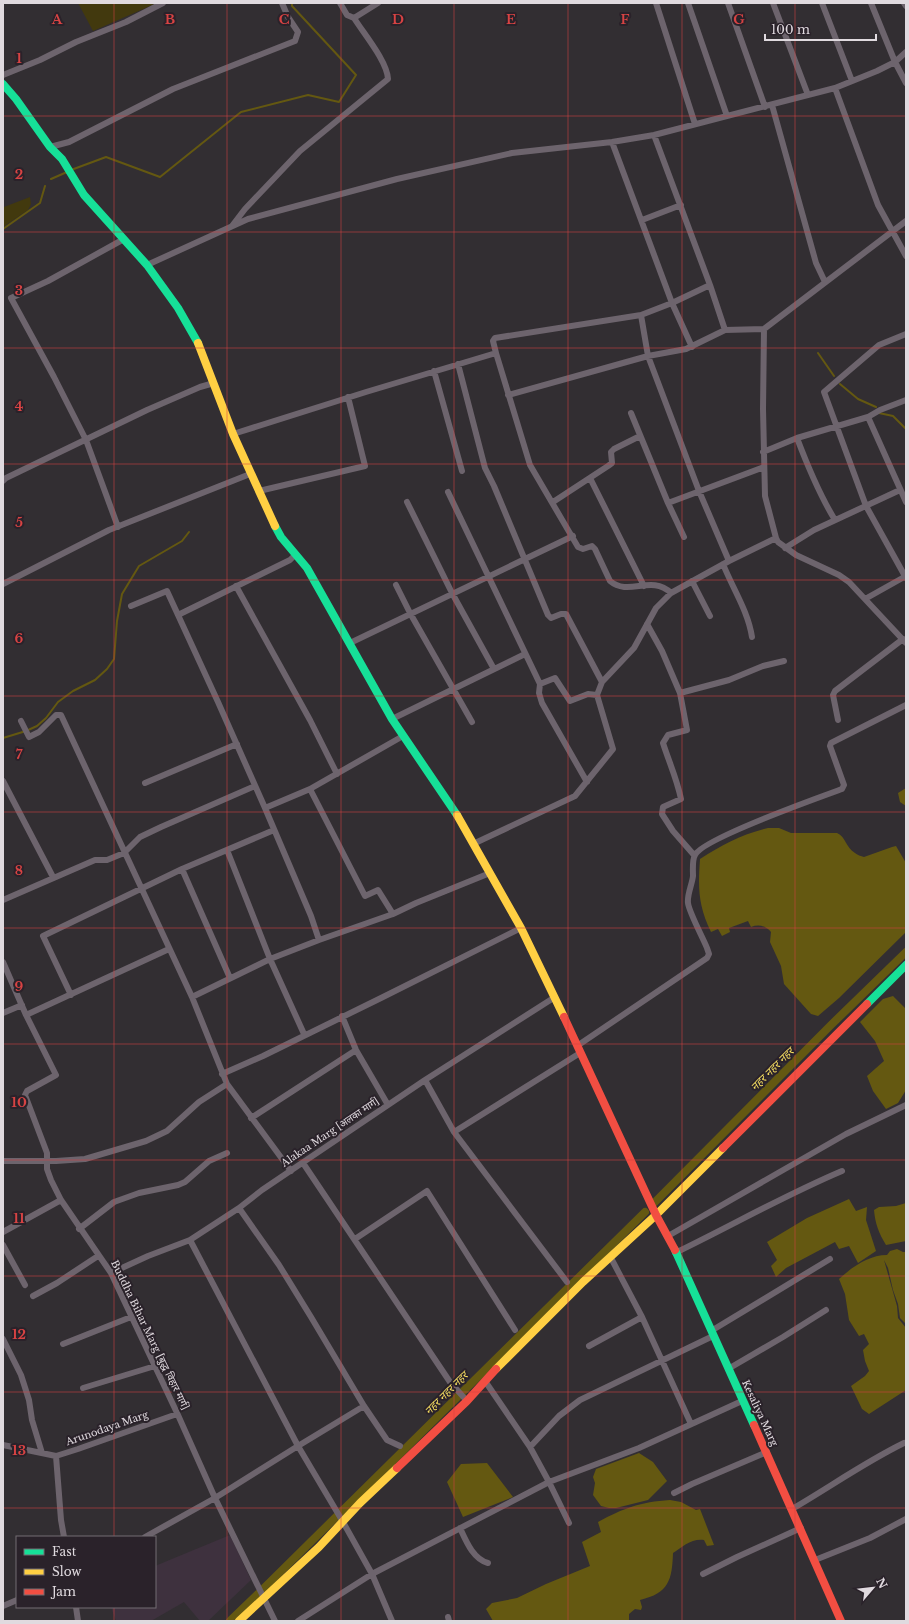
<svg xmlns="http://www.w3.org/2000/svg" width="909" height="1624" viewBox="0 0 909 1624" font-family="'Libre Baskerville','Noto Sans Devanagari',serif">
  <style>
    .built { fill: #3e313e }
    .green { fill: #42390e }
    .water { fill: #645811 }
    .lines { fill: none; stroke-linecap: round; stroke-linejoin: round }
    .stream { stroke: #645811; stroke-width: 2 }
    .canal { stroke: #645811; stroke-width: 8 }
    .street { stroke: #6d646d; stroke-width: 6 }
    .fast { stroke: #16e098; stroke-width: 8 }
    .slow { stroke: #ffcf43; stroke-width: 8 }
    .jam { stroke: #f24e42; stroke-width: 8 }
    .grid { fill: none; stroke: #d84343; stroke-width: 1; stroke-opacity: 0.55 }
    .labels { text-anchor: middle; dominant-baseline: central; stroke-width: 4; stroke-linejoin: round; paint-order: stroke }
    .street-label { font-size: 10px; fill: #e0dadf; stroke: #2a222a }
    .water-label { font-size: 11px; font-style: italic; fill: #f6de61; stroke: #2a222a }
    .grid-label { font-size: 13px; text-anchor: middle; font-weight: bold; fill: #d84343; stroke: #2a222a; stroke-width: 4; stroke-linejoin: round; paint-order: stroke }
  </style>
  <rect width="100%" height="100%" fill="#322e32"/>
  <path class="built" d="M230,1535L251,1580L208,1621H200L184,1602L151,1621H116L111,1607H155V1566Z"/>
  <path class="green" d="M78,3H157L93,31Z
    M30,197L31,204L28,210L3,227L4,207Z"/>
  <path class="water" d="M906,788V806L900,802L898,793Z
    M768,828H779L791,833H837C846,837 846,848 855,853C857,855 861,856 864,857L892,847L896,846L906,863V932L839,998L818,1016L811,1014L784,984L781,966L770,942L771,932C766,926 759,924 751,927L748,921L729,928L730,932L722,936L718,929L711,932C698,905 698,888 700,859C724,844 740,835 768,828Z
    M893,996L906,1009V1090L898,1103L886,1109L873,1091L867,1076L884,1061L875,1041L860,1022L883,999Z
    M849,1199L856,1211L867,1207L866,1220L876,1251L858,1263L849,1246L839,1249L835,1242L786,1268L776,1277L771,1266L777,1260L767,1242L807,1218Z
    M906,1203V1241L886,1245C879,1234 875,1223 874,1210L879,1207L896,1206Z
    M897,1249L903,1252H906V1324L900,1318L898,1304L893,1290L888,1268L884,1260L897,1306L898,1318L906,1328V1390L869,1414L862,1409L851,1386L865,1376L869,1371L865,1361L863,1350L869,1344L864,1334L859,1336L849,1320L845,1294L839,1279C852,1267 869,1255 887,1255L890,1251Z
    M639,1453L653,1462L667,1481L648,1500L616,1508H609L601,1506L593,1495L595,1483L593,1477L596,1469Z
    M487,1463L513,1497L463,1517L447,1482L461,1464Z
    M670,1500L681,1502L696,1510L700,1509L714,1545L707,1546L704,1540C692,1538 682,1547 673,1553C672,1580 669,1593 640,1600L642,1607L641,1610L635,1609L629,1614V1621H493L486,1609L492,1603L517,1598L546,1584L590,1566L582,1542L601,1532L598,1522C624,1508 640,1502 670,1500Z"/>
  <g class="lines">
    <path class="stream" d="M71,170L106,157L160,177L241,112L308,95L339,102L356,75L292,6V3
      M51,179L67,172
      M3,229L40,203L45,186
      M818,353L834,376
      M840,384L858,399L876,407
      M879,413L893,416L906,429
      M3,738L26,731L37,726L46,718L58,702L73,691L95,680L107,669L114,659L117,621L122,594L139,566L182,541L189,532"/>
    <path class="canal" d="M654,1203L831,1025L906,952
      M263,1589L645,1212
      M230,1621L258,1594"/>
    <path class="street" d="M340,3L347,15L354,18
      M656,3L695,124
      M688,3L727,116
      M728,3L765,107
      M773,3L808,95
      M822,3L852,81
      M871,3L895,62L906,83
      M904,3L906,6
      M3,75L40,60L76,42L126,22L163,3
      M835,88L878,205L906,256
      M772,105L816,263L825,282
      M654,135L710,285L725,330L764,329
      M612,142L672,303L692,347
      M50,147L69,142L173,89L295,41L298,32L288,17L282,3
      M642,220L681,205
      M906,221L764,329L763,409L765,496L776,538L778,542L796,555L839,575L849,582L906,643
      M232,226L245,209L300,151L388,79C387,61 364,34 354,18L378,3
      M147,265L248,219L397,179L512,153L612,142L654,135L835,88L877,71L895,62L906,52
      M641,315L648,356L699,491L729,561
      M906,334L879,345L824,392L866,506L906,578
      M496,353L530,465L578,547L583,549L592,546L595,549L610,581C629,597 651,574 671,593
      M458,364L485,468L494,486L548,615L551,618L561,614H566L602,682
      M434,371L462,471
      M508,395L648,356L686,349L725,330
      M631,413L668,503L684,537
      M868,417L906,502
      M233,434L366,392L496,353L493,341L495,338L641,315L672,303L710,285
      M797,438C808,467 819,494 835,520
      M763,452L797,438L868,417L880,410L906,400
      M590,478L644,586
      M3,481L6,478L147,410L200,387L214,383
      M259,491L365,466L348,397
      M448,492L540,684L539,693L542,703L587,782
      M407,502L452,593L494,669
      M553,502L608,466L612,463L611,452L614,449L640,436
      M668,503L764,467
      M118,527L86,440L54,377L11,298L48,281L124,239
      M785,548L814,530L900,490
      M723,564C733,589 748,611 752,637
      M692,581L710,616
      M3,584L109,530L250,474
      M396,585L410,613L472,722
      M236,586L310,720L337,774
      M865,599L906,576
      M131,606L167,591L218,702L265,808
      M178,615L290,560L296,554
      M647,624L662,651L680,693L729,680L763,666L784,661
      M350,643L573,536
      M540,684L555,678L570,701L588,694L597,695
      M680,693L687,730L668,735L663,743C669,762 677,779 681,799L663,807L662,814L673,831L694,855
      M392,719L525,654
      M838,720L833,695L835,691L903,639
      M21,721L29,737L39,732L56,715H61L192,997L227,1084L291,1171
      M3,781L53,877
      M145,783L237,744
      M310,789L365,896L378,890L393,914
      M473,844L575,796L613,749L597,695L602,682L634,648L656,608L671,593L729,561L776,538
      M227,850L270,959L304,1034
      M182,869L230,978
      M3,900L95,860H107L124,853L140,837L161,827L255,786
      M319,940L311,916L265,808L310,789L403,736
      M3,962L26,1015L56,1075L27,1091L25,1095L47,1153V1169L51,1180L61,1200L111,1273L178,1415L215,1498L275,1621
      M71,995L43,936L182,869L274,830
      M192,997L270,959L319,940L393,914L416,903L490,873
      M3,1013L22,1005
      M26,1015L169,949
      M342,1016L356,1050L388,1105
      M577,1046L707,958L709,954L707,948C703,938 689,912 688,903C687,894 692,885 693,876C693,870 692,860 695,855C702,839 820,797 842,789L844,785L830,746L831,743L906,705
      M222,1074L263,1056L381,998L521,928
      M425,1080L454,1132L567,1282
      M251,1118L356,1050
      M454,1132L580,1053
      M3,1161H56L85,1159L146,1141L167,1131L199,1102L227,1084
      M303,1163L450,1382L467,1401
      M239,1208L279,1265L311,1317L364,1406L387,1440L400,1446
      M79,1229L114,1202L139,1193L178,1185L185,1182L209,1161L227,1153
      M3,1232L61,1200
      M668,1236L846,1134L906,1105
      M355,1239L427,1191L515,1330
      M190,1240L298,1446L343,1522L372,1574L392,1621
      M3,1245L25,1285
      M675,1253C731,1226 785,1195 842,1171
      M611,1258L642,1317L691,1424
      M111,1273L148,1256L190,1240L239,1208L262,1190L425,1080L555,997
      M33,1296L57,1283L98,1256
      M711,1331L830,1259
      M3,1339L21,1375L29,1400L32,1420L42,1453
      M63,1344L131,1317
      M589,1346L642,1317
      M728,1369L783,1337L826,1310
      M485,1381L530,1447L549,1482L569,1523
      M83,1388L155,1366
      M3,1445L56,1456L78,1449L177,1414
      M530,1447L559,1416L580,1400L713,1336
      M56,1456L61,1520L64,1537
      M674,1493L692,1484L767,1452
      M792,1509C830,1487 865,1462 904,1443
      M460,1528C466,1541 473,1559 488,1563
      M145,1537L215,1498L298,1446L364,1406
      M815,1560L870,1538L906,1519
      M703,1574L737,1557L801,1528
      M3,1606L17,1600
      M76,1607L78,1621
      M448,1617L449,1621
      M298,1621L372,1574L549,1482L639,1448L742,1401"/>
    <path class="fast" d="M3,84L16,99L50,147L62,159L84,195L147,265L178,308L198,343
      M275,526L281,537L307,568L392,719L457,815
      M867,1004L906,965
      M675,1250L754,1425"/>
    <path class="slow" d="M198,343L233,434L275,526
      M457,815L521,928L564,1017
      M496,1369L583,1282L656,1215L723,1148
      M239,1621L319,1547L360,1503L397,1468"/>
    <path class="jam" d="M564,1017L656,1215L675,1250
      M723,1148L867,1004
      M754,1425L841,1621
      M397,1468L467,1401L496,1369"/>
  </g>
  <path class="grid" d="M114,3V1537M227,3V1621M341,3V1621M454,3V1621M568,3V1621M682,3V1621M795,3V1621M3,116H906M3,232H906M3,348H906M3,464H906M3,580H906M3,696H906M3,812H906M3,928H906M3,1044H906M3,1160H906M3,1276H906M3,1392H906M3,1508H906M114,1607V1621"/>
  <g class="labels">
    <g class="street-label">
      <text transform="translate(330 1132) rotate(-34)">Alakaa Marg [अलका मार्ग]</text>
      <text transform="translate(150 1335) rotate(64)">Buddha Bihar Marg [बुद्ध विहार मार्ग]</text>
      <text transform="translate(760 1413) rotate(65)">Kesaliya Marg</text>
      <text transform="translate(107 1428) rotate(-19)">Arunodaya Marg</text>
    </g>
    <g class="water-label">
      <text transform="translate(772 1069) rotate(-45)">नहर नहर नहर</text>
      <text transform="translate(446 1393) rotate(-45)">नहर नहर नहर</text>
    </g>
  </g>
  <g class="grid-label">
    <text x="57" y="24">A</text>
    <text x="170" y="24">B</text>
    <text x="284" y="24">C</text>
    <text x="398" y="24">D</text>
    <text x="511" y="24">E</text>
    <text x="625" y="24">F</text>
    <text x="739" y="24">G</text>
    <text x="19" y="63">1</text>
    <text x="19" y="179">2</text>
    <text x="19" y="295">3</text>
    <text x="19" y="411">4</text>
    <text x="19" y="527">5</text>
    <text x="19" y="643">6</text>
    <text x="19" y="759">7</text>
    <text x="19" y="875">8</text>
    <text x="19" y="991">9</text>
    <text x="19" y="1107">10</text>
    <text x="19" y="1223">11</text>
    <text x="19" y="1339">12</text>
    <text x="19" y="1455">13</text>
  </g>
  <rect width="909" height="1624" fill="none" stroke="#e0dadf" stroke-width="8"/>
  <rect x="16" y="1536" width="140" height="72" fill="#2a222a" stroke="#736c72"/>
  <rect x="24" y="1549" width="20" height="6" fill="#16e098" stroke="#736c72"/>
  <text x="52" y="1556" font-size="12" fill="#e0dadf">Fast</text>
  <rect x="24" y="1569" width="20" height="6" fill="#ffcf43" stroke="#736c72"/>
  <text x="52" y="1576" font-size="12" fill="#e0dadf">Slow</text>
  <rect x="24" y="1589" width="20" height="6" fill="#f24e42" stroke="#736c72"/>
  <text x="52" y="1596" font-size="12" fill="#e0dadf">Jam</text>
  <g transform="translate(873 1588) rotate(62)" stroke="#2a222a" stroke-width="3" paint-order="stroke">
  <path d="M0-3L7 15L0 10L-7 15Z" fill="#e0dadf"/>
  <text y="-6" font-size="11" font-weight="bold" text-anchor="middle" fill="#e0dadf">N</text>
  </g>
  <path d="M765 34v6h111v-6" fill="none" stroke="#e0dadf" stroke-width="2"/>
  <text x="771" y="34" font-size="12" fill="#e0dadf" stroke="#2a222a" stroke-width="3" paint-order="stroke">100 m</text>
</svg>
